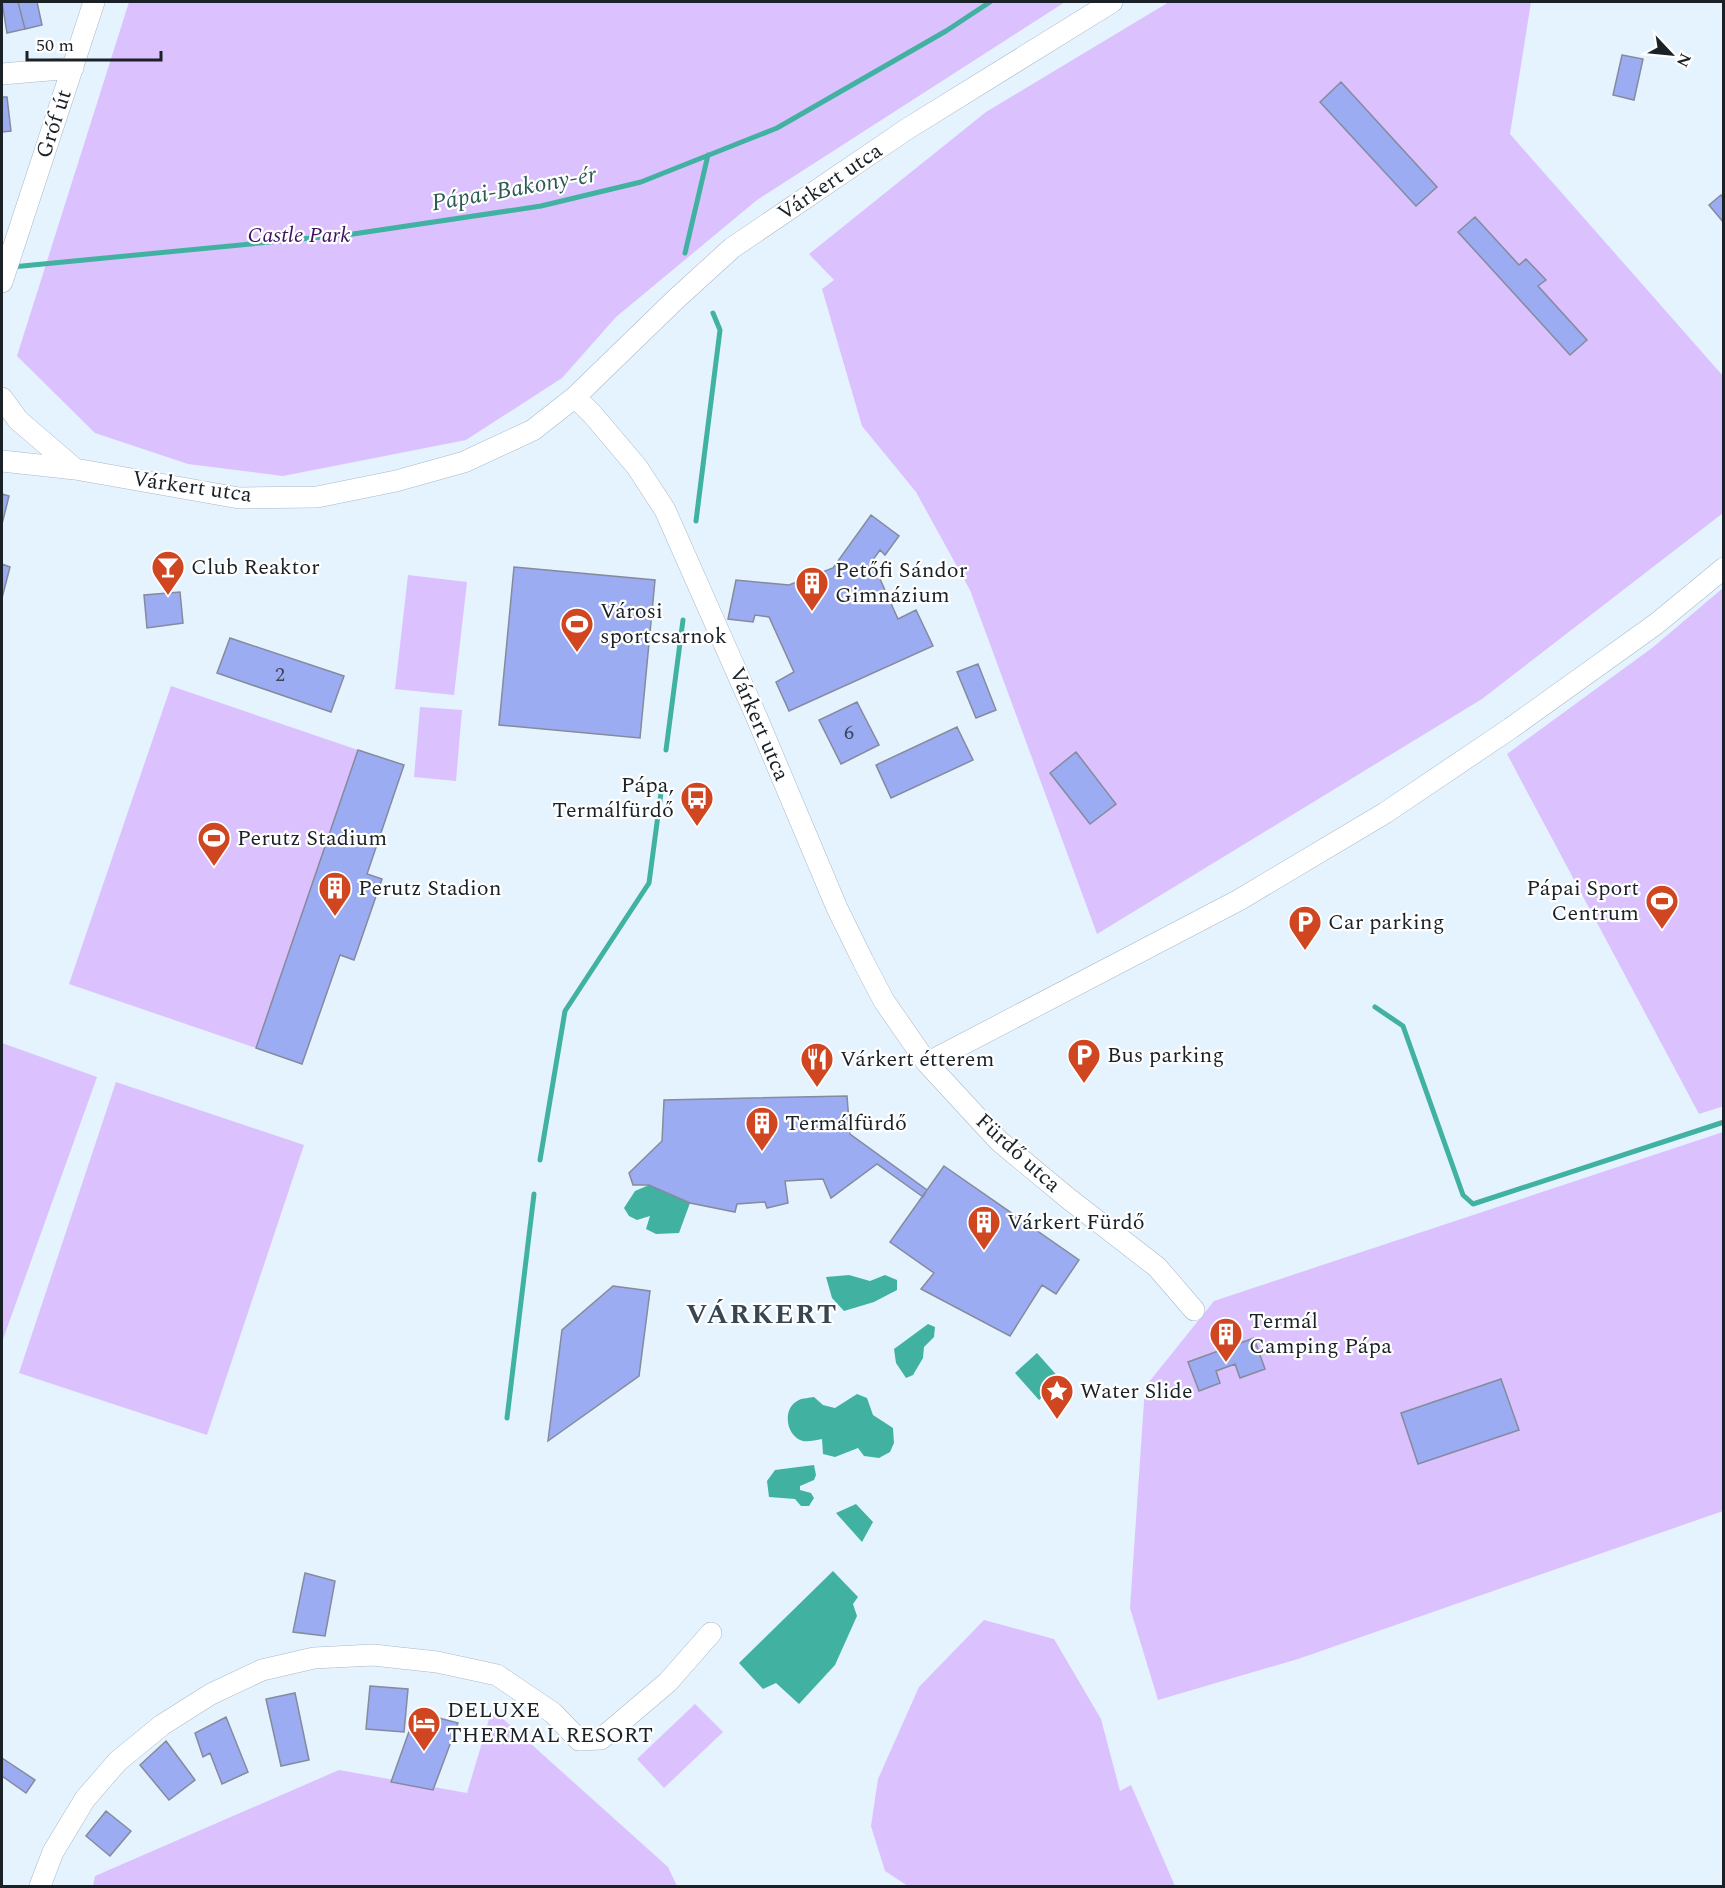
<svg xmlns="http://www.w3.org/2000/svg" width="1725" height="1888" viewBox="0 0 1725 1888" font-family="Spectral,serif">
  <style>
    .green { fill: #dbc1fe }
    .water { fill: #41b2a1 }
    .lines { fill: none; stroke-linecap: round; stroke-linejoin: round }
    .stream { stroke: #41b2a1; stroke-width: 5 }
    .building { fill: #9bacf3; stroke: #858a9c; stroke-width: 1.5 }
    .street-casing { stroke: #a8b9c7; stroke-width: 22 }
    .street { stroke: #fff; stroke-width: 21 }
    .labels { text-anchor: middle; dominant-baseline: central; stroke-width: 4.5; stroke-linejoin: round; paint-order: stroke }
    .number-label { font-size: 20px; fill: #3b445a }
    .street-label { font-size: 22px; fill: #1b2227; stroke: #fff }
    .park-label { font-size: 22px; font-style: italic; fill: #3e1163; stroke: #fff }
    .poi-label { font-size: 22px; fill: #1b2227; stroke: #fff; text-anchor: start }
    .water-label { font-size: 24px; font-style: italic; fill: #2b5a52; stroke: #fff }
    .district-label { font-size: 28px; font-weight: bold; letter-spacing: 1.5px; fill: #384652; stroke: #fff }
  </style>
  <rect width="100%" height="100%" fill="#e5f3ff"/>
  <path class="green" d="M129,2H1065L757,200L616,317L562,378L466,440L283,476L188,464L95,433L17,356Z
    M1169,2H1531L1510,134L1723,376V513L1482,699L1097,934L970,590L916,492L862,426L822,289L834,280L809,254L986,112Z
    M408,575L467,582L454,695L395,689Z
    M1723,588L1724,1106L1699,1114L1507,754L1652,648Z
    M171,686L358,750L256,1048L69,984Z
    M420,707L462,710L456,781L414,777Z
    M2,1043L97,1077L2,1342Z
    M116,1082L304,1145L207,1435L19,1373Z
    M1723,1132V1511L1298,1659L1158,1700L1130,1608L1145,1387L1214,1301Z
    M984,1620L1054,1639L1101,1719L1120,1791L1131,1785L1175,1886H908L885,1871L871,1826L878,1779L919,1687Z
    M695,1704L723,1732L664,1788L637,1759Z
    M492,1709L668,1867L677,1886H93L95,1876L339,1770L467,1793Z"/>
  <path class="water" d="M649,1185L690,1203L679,1233L656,1234L646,1229L650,1216L637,1220L629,1216L624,1208L635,1191Z
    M849,1275L870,1281L885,1275L897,1280V1290L874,1302L844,1311L832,1298L826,1277Z
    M928,1324L935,1327L934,1337L924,1347L923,1358L913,1375L906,1378L896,1363L894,1349Z
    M1037,1353L1061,1380L1039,1400L1015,1373Z
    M857,1394L867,1398L873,1415L893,1428L894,1443L890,1452L879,1458L864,1456L858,1448L835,1457L823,1454L822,1439C816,1440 808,1442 803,1441C785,1436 782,1407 799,1400C803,1398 810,1398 814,1397L823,1405L835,1408Z
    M814,1465L816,1475L814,1480L800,1486V1490L811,1493L814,1498L809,1506H801L795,1499L769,1497L767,1481L775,1470Z
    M856,1504L873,1522L862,1542L836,1513Z
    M833,1571L858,1597L853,1604L857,1616L835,1665L799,1704L776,1683L763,1689L739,1663Z"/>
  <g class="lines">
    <path class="stream" d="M685,253L708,155
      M12,267L353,234L541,206L641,182L777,128L946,31L990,2
      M696,521L720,330L713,313
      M666,750L683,620
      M1375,1007L1403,1026L1463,1195L1473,1204L1724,1122
      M540,1160L565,1011L649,883L662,785
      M507,1418L534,1194"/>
  </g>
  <path class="building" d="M2,2H18L25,29L7,33Z
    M18,2H37L42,25L25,29Z
    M1622,55L1643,59L1634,100L1613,95Z
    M1341,82L1437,187L1416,206L1320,102Z
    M2,97H7L11,131L2,132Z
    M1721,195L1724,198V223L1709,205Z
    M1475,217L1519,265L1526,259L1546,280L1538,286L1587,340L1570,355L1458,232Z
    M2,494L9,496L2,524Z
    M871,515L899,536L885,555L880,550L872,561L898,619L916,610L933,646L789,711L776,682L794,672L769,617L755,615L753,622L728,619L736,580L789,585L833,568Z
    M2,564L10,567L2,598Z
    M514,567L655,580L640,738L499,725Z
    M180,592L183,623L147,628L144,595Z
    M230,638L344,676L331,712L217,673Z
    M978,664L996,710L976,718L957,672Z
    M857,702L879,745L841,764L819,720Z
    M957,727L973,760L891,798L876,765Z
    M358,750L404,765L367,874L382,879L354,960L340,955L302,1064L256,1048Z
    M1076,752L1116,804L1090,824L1050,773Z
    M847,1096L850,1134L927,1190L923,1197L877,1164L831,1198L823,1179L785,1181L788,1203L767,1208L765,1202L737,1204L735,1212L690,1203L649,1185H633L629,1173L662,1141L664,1100Z
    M944,1166L1079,1260L1056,1294L1042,1285L1010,1336L921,1289L934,1273L890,1242Z
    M613,1286L650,1291L639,1376L548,1441L562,1330Z
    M1254,1338L1265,1369L1240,1378L1235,1364L1216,1371L1220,1383L1199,1391L1188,1362Z
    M1501,1379L1519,1430L1418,1464L1401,1413Z
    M305,1573L335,1581L325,1636L293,1632Z
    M370,1686L408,1689L404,1732L366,1729Z
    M295,1693L309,1760L281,1766L266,1699Z
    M416,1712L458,1723L433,1790L391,1782Z
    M226,1717L248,1772L222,1784L210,1753L203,1757L195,1733Z
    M166,1741L195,1780L169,1800L140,1765Z
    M2,1758L35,1780L26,1793L2,1776Z
    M106,1811L131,1831L110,1856L86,1836Z"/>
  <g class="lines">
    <defs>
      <path id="street" d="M2,74L73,68
        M2,282L94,2
        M575,397L593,415L637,467L665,510L757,718L837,908L863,961L884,1001L927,1063L999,1141L1069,1199L1157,1267L1194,1310
        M2,398L18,420L75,469
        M2,461L75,469L239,498L317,497L396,481L464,462L533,430L575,397L676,299L732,248L907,129L1112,2
        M927,1063L1239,900L1385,813L1511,728L1656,624L1724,568
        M40,1886L53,1852L85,1799L118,1761L162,1725L211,1694L262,1670L314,1658L373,1655L437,1662L497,1675L553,1713L579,1740L601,1739L668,1682L711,1633"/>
    </defs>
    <use href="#street" class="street-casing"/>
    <use href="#street" class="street"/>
  </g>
  <defs>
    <symbol id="bar-pin" viewBox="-11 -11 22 30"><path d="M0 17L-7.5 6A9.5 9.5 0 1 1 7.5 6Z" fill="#cf4620" stroke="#fff"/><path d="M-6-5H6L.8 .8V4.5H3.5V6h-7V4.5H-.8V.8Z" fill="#fff"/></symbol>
    <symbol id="building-pin" viewBox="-11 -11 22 30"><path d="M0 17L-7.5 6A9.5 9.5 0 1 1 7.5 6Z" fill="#cf4620" stroke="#fff"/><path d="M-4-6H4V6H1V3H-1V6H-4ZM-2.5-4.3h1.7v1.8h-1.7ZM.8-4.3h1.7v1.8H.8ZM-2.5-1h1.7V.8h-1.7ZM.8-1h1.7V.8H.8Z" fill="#fff"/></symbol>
    <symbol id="stadium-pin" viewBox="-11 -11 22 30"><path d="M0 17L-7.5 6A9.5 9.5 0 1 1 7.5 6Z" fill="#cf4620" stroke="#fff"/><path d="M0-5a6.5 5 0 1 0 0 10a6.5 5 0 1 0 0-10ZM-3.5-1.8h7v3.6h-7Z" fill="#fff"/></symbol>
    <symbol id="bus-pin" viewBox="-11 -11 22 30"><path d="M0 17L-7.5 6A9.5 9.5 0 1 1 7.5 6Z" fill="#cf4620" stroke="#fff"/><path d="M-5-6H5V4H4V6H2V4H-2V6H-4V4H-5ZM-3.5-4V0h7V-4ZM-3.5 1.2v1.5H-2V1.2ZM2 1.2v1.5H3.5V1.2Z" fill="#fff"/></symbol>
    <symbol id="parking-pin" viewBox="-11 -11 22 30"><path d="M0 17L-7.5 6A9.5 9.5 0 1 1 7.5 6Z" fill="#cf4620" stroke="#fff"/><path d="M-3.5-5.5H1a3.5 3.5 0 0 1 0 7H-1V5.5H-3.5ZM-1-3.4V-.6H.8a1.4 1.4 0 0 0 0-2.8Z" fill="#fff"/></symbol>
    <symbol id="restaurant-pin" viewBox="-11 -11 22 30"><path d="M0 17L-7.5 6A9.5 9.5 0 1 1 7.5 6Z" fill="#cf4620" stroke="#fff"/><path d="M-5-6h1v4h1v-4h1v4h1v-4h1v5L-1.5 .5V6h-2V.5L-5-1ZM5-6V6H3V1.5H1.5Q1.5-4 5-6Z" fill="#fff"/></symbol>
    <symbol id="sight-pin" viewBox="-11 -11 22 30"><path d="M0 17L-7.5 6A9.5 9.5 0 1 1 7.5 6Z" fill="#cf4620" stroke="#fff"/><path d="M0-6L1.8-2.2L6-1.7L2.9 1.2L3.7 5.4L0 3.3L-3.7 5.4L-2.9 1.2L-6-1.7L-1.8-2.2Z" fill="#fff"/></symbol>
    <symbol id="hotel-pin" viewBox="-11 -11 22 30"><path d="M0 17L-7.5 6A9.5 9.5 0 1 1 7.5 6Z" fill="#cf4620" stroke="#fff"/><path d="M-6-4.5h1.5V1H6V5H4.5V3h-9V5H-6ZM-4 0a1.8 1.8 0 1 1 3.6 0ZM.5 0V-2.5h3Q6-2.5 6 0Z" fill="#fff"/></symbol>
  </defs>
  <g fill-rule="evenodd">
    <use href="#bar-pin" x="149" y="548" width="38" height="52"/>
    <use href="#building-pin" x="793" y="564" width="38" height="52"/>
    <use href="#stadium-pin" x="558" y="605" width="38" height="52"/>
    <use href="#bus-pin" x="678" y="779" width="38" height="52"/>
    <use href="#stadium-pin" x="195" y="819" width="38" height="52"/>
    <use href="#building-pin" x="316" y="869" width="38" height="52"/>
    <use href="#stadium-pin" x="1643" y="882" width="38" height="52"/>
    <use href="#parking-pin" x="1286" y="903" width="38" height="52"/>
    <use href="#parking-pin" x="1065" y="1036" width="38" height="52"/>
    <use href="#restaurant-pin" x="798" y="1040" width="38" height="52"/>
    <use href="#building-pin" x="743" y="1104" width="38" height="52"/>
    <use href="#building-pin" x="965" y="1203" width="38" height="52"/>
    <use href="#building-pin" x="1207" y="1315" width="38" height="52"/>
    <use href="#sight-pin" x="1038" y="1372" width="38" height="52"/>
    <use href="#hotel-pin" x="405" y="1704" width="38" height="52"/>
  </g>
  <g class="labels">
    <g class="number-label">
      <text x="280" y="675">2</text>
      <text x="849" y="733">6</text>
    </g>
    <g class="street-label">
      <text transform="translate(54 124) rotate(-72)">Gróf út</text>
      <text transform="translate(830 182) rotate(-34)">Várkert utca</text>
      <text transform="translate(192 487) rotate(8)">Várkert utca</text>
      <text transform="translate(759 724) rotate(67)">Várkert utca</text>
      <text transform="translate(1018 1153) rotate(42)">Fürdő utca</text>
    </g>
    <g class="park-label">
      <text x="299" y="235">Castle Park</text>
    </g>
    <g class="poi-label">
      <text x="191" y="567">Club Reaktor</text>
      <text x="835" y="570">Petőfi Sándor<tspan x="835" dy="25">Gimnázium</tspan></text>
      <text x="600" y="611">Városi<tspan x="600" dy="25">sportcsarnok</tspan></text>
      <text x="674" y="785" text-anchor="end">Pápa,<tspan x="674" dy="25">Termálfürdő</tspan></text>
      <text x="237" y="838">Perutz Stadium</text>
      <text x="358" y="888">Perutz Stadion</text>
      <text x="1639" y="888" text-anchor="end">Pápai Sport<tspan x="1639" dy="25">Centrum</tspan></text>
      <text x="1328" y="922">Car parking</text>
      <text x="1107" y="1055">Bus parking</text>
      <text x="840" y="1059">Várkert étterem</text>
      <text x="785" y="1123">Termálfürdő</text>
      <text x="1007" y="1222">Várkert Fürdő</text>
      <text x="1249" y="1321">Termál<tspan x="1249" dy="25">Camping Pápa</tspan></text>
      <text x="1080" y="1391">Water Slide</text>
      <text x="447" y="1710">DELUXE<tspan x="447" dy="25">THERMAL RESORT</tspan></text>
    </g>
    <g class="water-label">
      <text transform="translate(514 189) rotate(-10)">Pápai-Bakony-ér</text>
    </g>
    <g class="district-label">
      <text x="762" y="1314">VÁRKERT</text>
    </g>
  </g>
  <rect width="1725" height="1888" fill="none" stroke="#1b2227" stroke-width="6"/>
  <g transform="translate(1671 54) rotate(116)" stroke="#ffffff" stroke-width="4.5" paint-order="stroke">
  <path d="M0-4.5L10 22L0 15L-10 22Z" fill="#1b2227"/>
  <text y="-9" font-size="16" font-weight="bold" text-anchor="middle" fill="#1b2227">N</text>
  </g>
  <path d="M27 51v9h134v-9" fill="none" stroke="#1b2227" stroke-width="3"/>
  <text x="36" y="51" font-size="18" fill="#1b2227" stroke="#ffffff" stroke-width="4.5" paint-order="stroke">50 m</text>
</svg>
